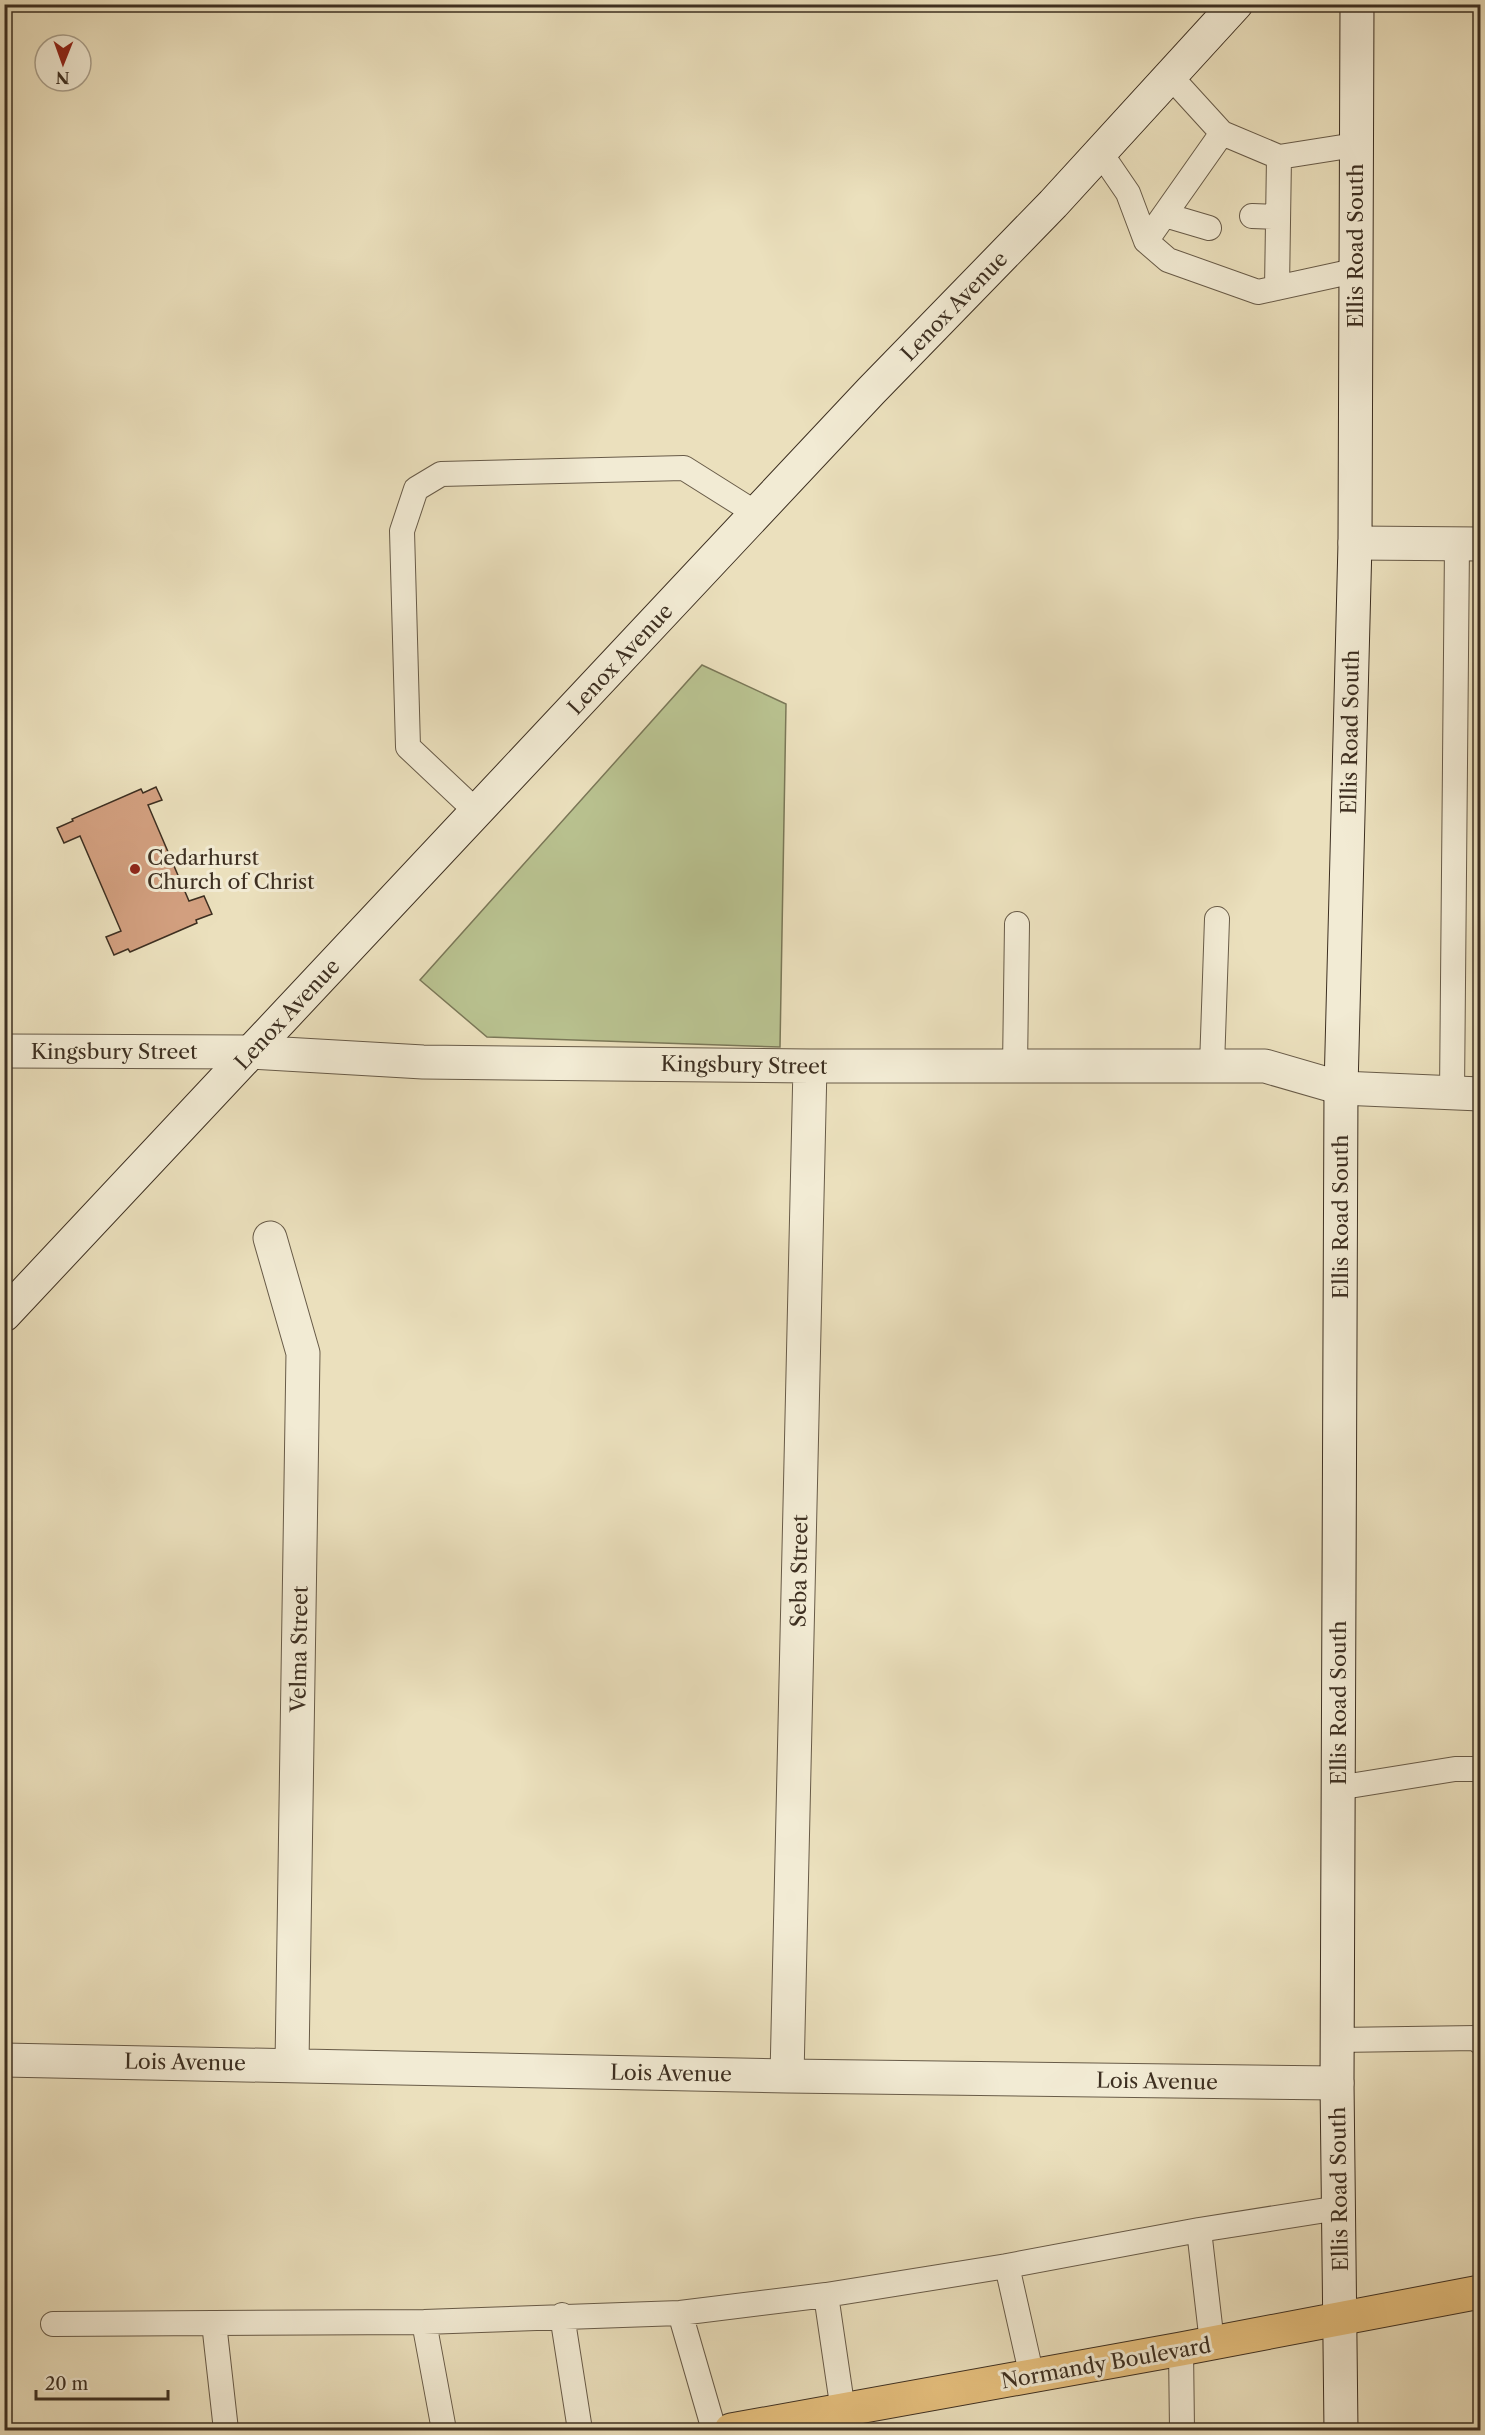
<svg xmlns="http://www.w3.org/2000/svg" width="1485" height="2435" viewBox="0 0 1485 2435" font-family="'Libre Caslon Text',serif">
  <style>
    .green { fill: #b9c290; stroke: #7b7858; stroke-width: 1.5 }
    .building { fill: #d3a080; stroke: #3d2f21; stroke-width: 1.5 }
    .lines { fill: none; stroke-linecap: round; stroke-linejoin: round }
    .lane-casing { stroke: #685b48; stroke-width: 26 }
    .street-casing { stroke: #685b48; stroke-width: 35 }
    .secondary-casing { stroke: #3d2f21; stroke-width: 35 }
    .primary-casing { stroke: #3d2f21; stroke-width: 35 }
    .lane { stroke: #f2ebd4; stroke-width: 24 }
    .street { stroke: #f2ebd4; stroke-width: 33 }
    .secondary { stroke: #f2ebd4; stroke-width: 33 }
    .primary { stroke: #e6c07e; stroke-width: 33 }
    .poi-dot { fill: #8f2418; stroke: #f2ebd4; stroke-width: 2 }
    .labels { text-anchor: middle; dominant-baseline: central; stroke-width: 6; stroke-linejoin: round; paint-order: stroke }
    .street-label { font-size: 21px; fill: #3d2f21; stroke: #f2ebd4 }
    .poi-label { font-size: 21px; fill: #3d2f21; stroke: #f2ebd4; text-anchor: start }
  </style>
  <rect width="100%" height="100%" fill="#ebe0bd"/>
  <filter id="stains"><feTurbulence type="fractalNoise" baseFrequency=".00333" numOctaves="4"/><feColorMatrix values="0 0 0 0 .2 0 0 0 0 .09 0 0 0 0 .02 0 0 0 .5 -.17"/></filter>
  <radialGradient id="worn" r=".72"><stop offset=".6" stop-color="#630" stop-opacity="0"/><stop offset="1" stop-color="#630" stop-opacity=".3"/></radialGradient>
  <path class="green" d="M702,665L786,704L780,1047L487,1037L420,980Z"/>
  <path class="building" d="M156,787L162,800L148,805L189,901L204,896L212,914L196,920L197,923L130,952L128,949L114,955L106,937L121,931L80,836L64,843L57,828L73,821L72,819L141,789L143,793Z"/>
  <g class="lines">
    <defs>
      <path id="lane" d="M1170,76L1222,133L1279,157
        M1100,152L1128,193L1146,241L1168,260L1258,292L1354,271
        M1165,215L1209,228
        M1252,216L1278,217
        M1146,241L1222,133
        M1277,288L1279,157L1355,145
        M477,812L408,747L402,531L416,489L441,474L684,468L757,514
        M1212,1066L1217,919
        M1015,1067L1017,924
        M1452,1093L1457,544
        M1337,1788L1455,1769H1480
        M1337,2040L1477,2038L1480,2042
        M1199,2230L1339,2208
        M1007,2266L1032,2377
        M826,2295L843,2411
        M680,2313L714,2430
        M562,2315L580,2430
        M424,2322L444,2430
        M214,2323L424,2322L680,2313L826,2295L1007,2266L1199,2230L1212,2343
        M53,2324L214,2323L226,2430
        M1181,2349L1182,2430"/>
      <path id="street" d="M1355,543L1480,544
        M4,1051L251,1052L423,1062L810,1066H1265L1341,1088L1480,1094
        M270,1238L303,1353L292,2064
        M4,2060L787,2076L1337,2083
        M787,2076L810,1066"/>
      <path id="secondary" d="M4,1315L871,391L1053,204L1236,4
        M1341,2430L1337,2083L1341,1088L1355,543L1357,4"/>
      <path id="primary" d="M731,2430L1181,2349L1480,2292"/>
    </defs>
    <use href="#lane" class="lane-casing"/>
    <use href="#street" class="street-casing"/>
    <use href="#secondary" class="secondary-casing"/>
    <use href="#primary" class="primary-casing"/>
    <use href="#lane" class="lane"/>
    <use href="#street" class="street"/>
    <use href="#secondary" class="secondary"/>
    <use href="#primary" class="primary"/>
  </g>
  <circle class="poi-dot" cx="135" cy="869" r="6"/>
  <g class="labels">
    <g class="street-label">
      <text transform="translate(1355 246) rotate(-90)">Ellis Road South</text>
      <text transform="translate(954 306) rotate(-46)">Lenox Avenue</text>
      <text transform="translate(620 659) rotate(-47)">Lenox Avenue</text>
      <text transform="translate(1350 732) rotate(-89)">Ellis Road South</text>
      <text transform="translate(287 1014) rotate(-47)">Lenox Avenue</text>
      <text x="114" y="1051">Kingsbury Street</text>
      <text transform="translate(744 1065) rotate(1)">Kingsbury Street</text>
      <text transform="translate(1340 1217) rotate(-90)">Ellis Road South</text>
      <text transform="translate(799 1571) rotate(-89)">Seba Street</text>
      <text transform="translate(299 1649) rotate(-89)">Velma Street</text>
      <text transform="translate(1338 1703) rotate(-90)">Ellis Road South</text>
      <text transform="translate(185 2062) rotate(1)">Lois Avenue</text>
      <text transform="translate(671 2073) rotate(1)">Lois Avenue</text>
      <text transform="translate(1157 2081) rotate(1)">Lois Avenue</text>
      <text transform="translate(1339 2189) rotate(-91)">Ellis Road South</text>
      <text transform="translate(1106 2363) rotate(-10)">Normandy Boulevard</text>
    </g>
    <g class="poi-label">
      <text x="147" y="857">Cedarhurst<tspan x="147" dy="24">Church of Christ</tspan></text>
    </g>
  </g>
  <rect width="1485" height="2435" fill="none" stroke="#ebe0bd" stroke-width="24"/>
  <rect x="6" y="6" width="1473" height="2423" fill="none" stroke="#3d2f21" stroke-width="3"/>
  <rect x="12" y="12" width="1461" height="2411" fill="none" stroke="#3d2f21" stroke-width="1.5"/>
  <g transform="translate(63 63) rotate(181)"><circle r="28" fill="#f2ebd4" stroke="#aaa08c" stroke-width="1.5"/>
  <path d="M0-4.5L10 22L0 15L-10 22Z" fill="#8f2418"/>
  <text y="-9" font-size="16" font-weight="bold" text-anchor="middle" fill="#3d2f21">N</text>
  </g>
  <path d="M36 2390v9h132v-9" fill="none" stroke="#3d2f21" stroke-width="3"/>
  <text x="45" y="2390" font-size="18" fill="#3d2f21" stroke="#f2ebd4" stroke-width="4.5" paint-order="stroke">20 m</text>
  <rect width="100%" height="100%" filter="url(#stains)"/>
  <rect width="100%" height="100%" fill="url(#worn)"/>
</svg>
